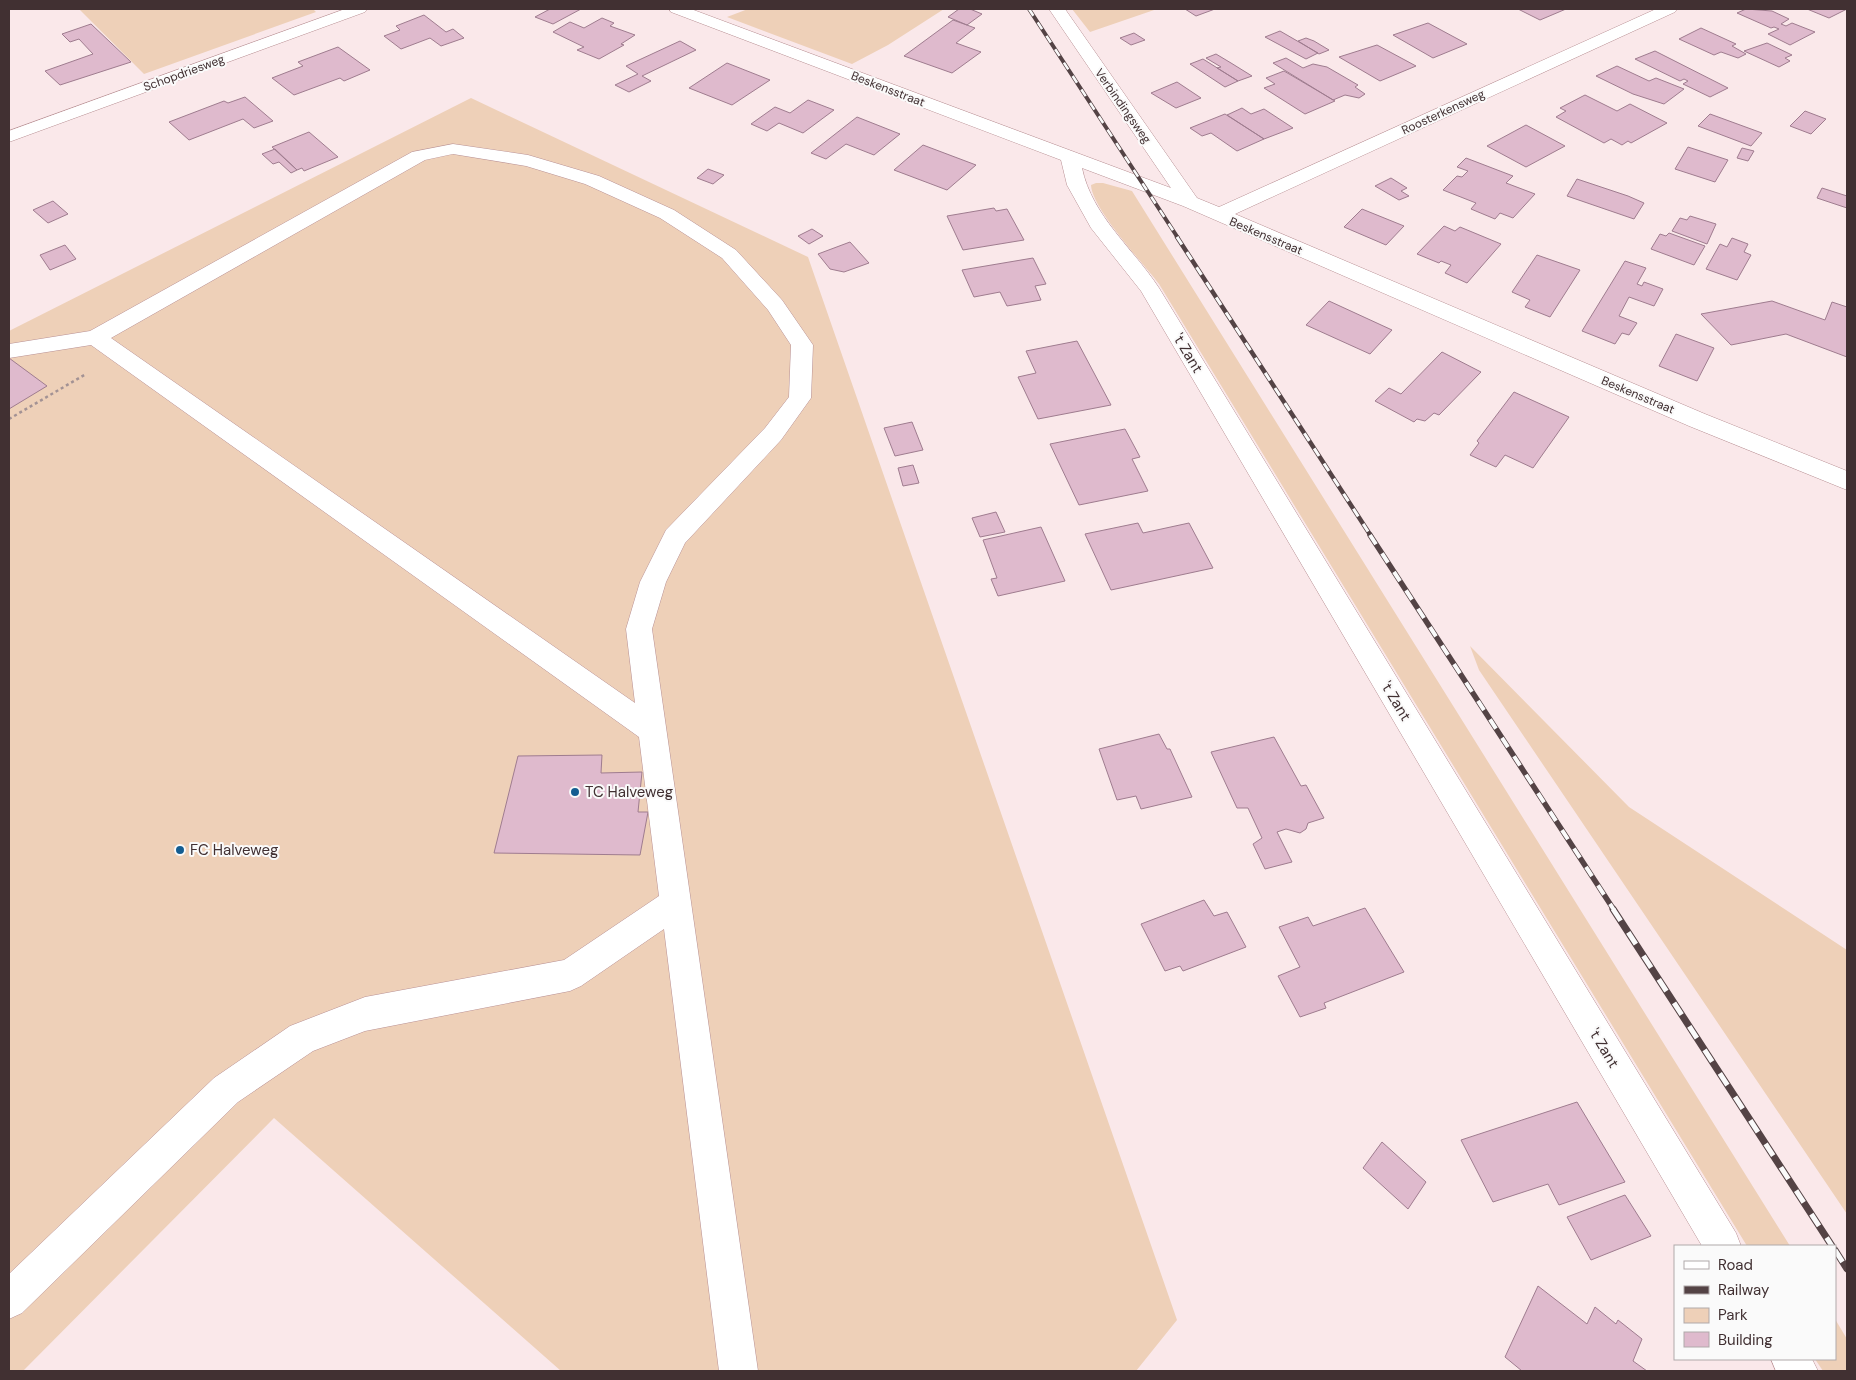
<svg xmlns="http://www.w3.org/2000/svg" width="1856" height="1380" viewBox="0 0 1856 1380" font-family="'DM Sans',sans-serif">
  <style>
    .green { fill: #eed0b8 }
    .building { fill: #dfbacd; stroke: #9f7c8f }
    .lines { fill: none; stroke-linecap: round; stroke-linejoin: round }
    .minor-casing { stroke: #b89094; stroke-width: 1 }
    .path { stroke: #a39294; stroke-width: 2.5; stroke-dasharray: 3 3; stroke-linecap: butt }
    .minor { fill: #fff; fill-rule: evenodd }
    .rail-far3-casing { stroke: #544345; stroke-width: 4 }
    .rail-far2-casing { stroke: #544345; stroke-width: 4.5 }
    .rail-far1-casing { stroke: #544345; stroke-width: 5.5 }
    .rail-casing { stroke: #544345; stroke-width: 7 }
    .rail-far3 { stroke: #fafafa; stroke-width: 2.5; stroke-dasharray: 8; stroke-linecap: butt }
    .rail-far2 { stroke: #fafafa; stroke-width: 3; stroke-dasharray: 9; stroke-linecap: butt }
    .rail-far1 { stroke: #fafafa; stroke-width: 4; stroke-dasharray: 11; stroke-linecap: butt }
    .rail { stroke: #fafafa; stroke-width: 5; stroke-dasharray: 14; stroke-linecap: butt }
    .poi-dot { fill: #145d91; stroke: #fafafa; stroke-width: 2 }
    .labels { text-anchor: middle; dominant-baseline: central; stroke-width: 4; stroke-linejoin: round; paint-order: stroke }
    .far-street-label { font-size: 12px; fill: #413032; stroke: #fafafa }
    .street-label { font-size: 15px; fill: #413032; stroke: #fafafa }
    .poi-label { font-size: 15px; fill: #413032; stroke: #fafafa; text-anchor: start }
  </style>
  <rect width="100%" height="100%" fill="#fae8ea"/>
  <path class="green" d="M79,9H313L316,12L144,74Z
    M748,9H944L888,45L852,64L727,17Z
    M1072,9H1157L1090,32Z
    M471,98L808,257L1177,1320L1136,1371H561L274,1118L23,1371H9V331Z
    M1096,183H1103L1132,191L1790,1246H1747L1159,284C1143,263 1092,209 1091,185Z
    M1470,646L1629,807L1847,950V1214L1479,670Z
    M1835,1319L1847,1339V1371H1823L1815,1359H1835Z"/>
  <path class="building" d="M550,9H581L553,24L535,17Z
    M959,9H970L982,14L967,25L948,17Z
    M1185,9H1215L1196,16Z
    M1518,9H1566L1540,20Z
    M1746,9L1772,11L1789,19L1781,24L1786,26L1792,23L1815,32L1790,45L1768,34L1779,29L1774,27L1771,28L1737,13Z
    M1807,9H1847L1829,18Z
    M424,15L446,32L453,29L464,38L441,46L430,38L401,49L384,36L400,30L396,26Z
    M602,18L614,23L610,26L635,35L621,44L624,45L599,59L577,50L584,47L553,32L570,22L584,28Z
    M953,20L975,28L956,43L981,52L952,73L904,56Z
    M1428,23L1467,44L1433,58L1393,35Z
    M91,24L131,62L60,85L45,71L93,54L79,39L70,42L62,34Z
    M1701,28L1736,44L1732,46L1746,54L1738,58L1721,52L1714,55L1679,39Z
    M1280,31L1318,53L1306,59L1265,37Z
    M1134,33L1145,40L1131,45L1120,38Z
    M1306,38L1314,41L1329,50L1319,54L1298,41Z
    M680,41L696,50L642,76L651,81L629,92L615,85L638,74L626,66Z
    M1767,43L1792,55L1785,58L1790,61L1779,67L1744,51Z
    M1377,45L1416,66L1380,81L1339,57Z
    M338,47L370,70L344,81L340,78L294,95L272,78L303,66L298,62Z
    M1655,51L1728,88L1710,97L1683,84L1688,81L1684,79L1680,81L1635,59Z
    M1216,54L1231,63L1252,76L1238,81L1217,68L1221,67L1206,58Z
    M1286,58L1303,68L1313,64L1327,67L1358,85L1355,87L1365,94L1359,98L1345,95L1333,100L1273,63Z
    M1203,59L1238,81L1225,87L1190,64Z
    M727,63L770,80L732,105L689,88Z
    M1617,66L1649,81L1656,78L1684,89L1664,104L1633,94L1596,76Z
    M1284,71L1335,101L1305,114L1264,88L1275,84L1266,78Z
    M1177,82L1201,98L1176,108L1151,93Z
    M1585,95L1617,111L1630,104L1667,123L1631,143L1628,141L1622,145L1611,139L1604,143L1556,117L1566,111L1560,108Z
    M245,97L273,121L254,128L243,119L189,140L169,122L224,101L228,103Z
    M808,100L834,110L803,133L779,123L767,131L751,124L775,107L790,113Z
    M1242,108L1251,114L1264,109L1293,128L1264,139L1227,115Z
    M1805,111L1826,119L1811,134L1790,126Z
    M1225,114L1264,139L1237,151L1211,133L1202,136L1190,128Z
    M1710,114L1762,133L1751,146L1698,126Z
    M857,117L900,134L874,155L846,144L826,159L811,153Z
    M1526,125L1565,146L1526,167L1487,146Z
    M309,132L338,157L304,171L302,168L297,170L272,147Z
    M923,145L976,165L947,190L894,170Z
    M1688,147L1728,160L1715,182L1675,169Z
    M1742,148L1754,151L1748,161L1737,158Z
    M275,149L297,170L291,173L279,162L273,164L262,154Z
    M1466,158L1513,176L1506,183L1535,194L1513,218L1500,213L1495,219L1471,209L1476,203L1443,190L1457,176L1462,177L1468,171L1457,167Z
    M708,169L724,175L713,184L697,178Z
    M1391,178L1407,188L1401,191L1409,196L1399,200L1375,186Z
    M1577,179L1628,196L1644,203L1634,219L1567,196Z
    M1822,188L1847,196V208L1817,198Z
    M53,201L68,214L48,223L33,210Z
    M994,208L996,211L1007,209L1024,240L963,250L947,216Z
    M1362,209L1404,226L1386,245L1344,227Z
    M1690,216L1716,224L1707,244L1672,231L1680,218L1687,220Z
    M1444,226L1455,231L1460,227L1501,244L1467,283L1445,273L1451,265L1441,261L1439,263L1417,254Z
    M812,229L823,236L809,244L798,236Z
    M1669,233L1705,246L1694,265L1651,249L1660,234L1666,236Z
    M1732,238L1748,244L1744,252L1751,255L1737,280L1706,269L1720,244L1727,247Z
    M850,242L869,263L844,272L830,269L818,254Z
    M65,245L76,259L50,270L40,255Z
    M1537,255L1580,270L1550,317L1525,307L1530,300L1512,292Z
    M1033,258L1046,284L1035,286L1041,300L1007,306L1000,292L974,297L962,270Z
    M1625,261L1646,268L1637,284L1642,286L1644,282L1663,289L1654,306L1629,297L1619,316L1637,323L1629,335L1622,333L1615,344L1582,331Z
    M1329,301L1392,330L1370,354L1306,325Z
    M1772,301L1825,320L1832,302L1847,307V357L1786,334L1731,345L1701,314Z
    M1676,334L1714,348L1697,381L1659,366Z
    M1077,341L1111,405L1038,419L1018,377L1036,373L1026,351Z
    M1442,352L1481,372L1439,415L1434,413L1425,421L1417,419L1414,422L1375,401L1389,388L1401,394Z
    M9,358L47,386L9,409Z
    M1514,392L1569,417L1533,468L1505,455L1496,467L1470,455L1479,443L1477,441Z
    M912,422L923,450L895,456L884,428Z
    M1125,429L1140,457L1132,459L1148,491L1079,505L1050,444Z
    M913,465L919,483L903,486L898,468Z
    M996,512L1005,532L980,537L972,518Z
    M1138,523L1143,533L1189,523L1213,568L1111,590L1085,534Z
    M1041,527L1065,581L998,596L991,579L997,578L983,540Z
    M1159,734L1167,749H1170L1192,797L1141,809L1136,796L1117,800L1099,749Z
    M1274,737L1301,786L1306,785L1324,818L1308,823L1306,829L1300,833L1286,829L1277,832L1292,862L1265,869L1253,844L1262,838L1248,808H1237L1211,752Z
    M602,755L601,773L642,772L638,812H648L640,855L494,853L518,756Z
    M1204,900L1214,916L1227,912L1246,947L1183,971L1180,966L1165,971L1141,924Z
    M1365,908L1404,972L1324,1003L1326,1008L1300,1017L1278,976L1300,967L1279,927L1308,917L1313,926Z
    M1577,1102L1625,1182L1559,1205L1548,1184L1493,1202L1461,1140Z
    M1382,1142L1426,1182L1408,1209L1363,1168Z
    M1625,1195L1651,1236L1591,1260L1567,1217Z
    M1538,1286L1587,1324L1595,1307L1616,1324L1618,1320L1642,1339L1633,1361L1647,1371H1522L1505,1357Z"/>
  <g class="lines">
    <defs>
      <path id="minor" d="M345,9H367L365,12L9,142V131Z
        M669,9H691L1171,188L1049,9H1065L1197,198L1219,207L1656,9H1677L1675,12L1235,214L1705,414L1847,471V490L1689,426L1183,206L1082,168C1092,216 1133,248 1159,288L1736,1233L1741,1246H1702L1141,291L1091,228L1067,185L1061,160L671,12Z
        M453,144L528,155L599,176L674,210L736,250L782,300L813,345L811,398L781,440L685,543L666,582L652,629L758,1371H719L664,929L581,986L570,991L365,1031L313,1051L238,1102L22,1313L9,1319V1274L214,1078L290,1026L365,997L564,960L659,896L639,737L91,345L9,358V344L90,331L412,152ZM453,154L526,166L585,184L660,218L722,258L768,310L791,345L789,397L765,428L666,530L640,582L626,629L635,703L111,338L425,160Z
        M1771,1359H1812L1818,1371H1776Z"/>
    </defs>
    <use href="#minor" class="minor-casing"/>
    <path class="path" d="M9,419L86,374"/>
    <use href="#minor" class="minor"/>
    <defs>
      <path id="rail-far3" d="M1029,9L1178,238"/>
      <path id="rail-far2" d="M1177,237L1371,536"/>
      <path id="rail-far1" d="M1370,535L1614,910"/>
      <path id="rail" d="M1613,909L1832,1246
        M1835,1250L1847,1269"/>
    </defs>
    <use href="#rail-far3" class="rail-far3-casing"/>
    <use href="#rail-far2" class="rail-far2-casing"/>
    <use href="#rail-far1" class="rail-far1-casing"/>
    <use href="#rail" class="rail-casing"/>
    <use href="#rail-far3" class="rail-far3"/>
    <use href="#rail-far2" class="rail-far2"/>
    <use href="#rail-far1" class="rail-far1"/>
    <use href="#rail" class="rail"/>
  </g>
  <g class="poi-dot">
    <circle cx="575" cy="792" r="5"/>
    <circle cx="180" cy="850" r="5"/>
  </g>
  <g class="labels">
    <g class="far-street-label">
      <text transform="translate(184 73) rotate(-20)">Schopdriesweg</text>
      <text transform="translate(888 89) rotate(21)">Beskensstraat</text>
      <text transform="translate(1123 106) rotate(55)">Verbindingsweg</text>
      <text transform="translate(1443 112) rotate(-25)">Roosterkensweg</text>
      <text transform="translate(1266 236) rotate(23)">Beskensstraat</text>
      <text transform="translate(1638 395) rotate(23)">Beskensstraat</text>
    </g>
    <g class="street-label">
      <text transform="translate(1188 353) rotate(59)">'t Zant</text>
      <text transform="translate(1396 701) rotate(59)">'t Zant</text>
      <text transform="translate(1604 1048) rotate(59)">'t Zant</text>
    </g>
    <g class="poi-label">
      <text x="585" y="792">TC Halveweg</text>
      <text x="190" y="850">FC Halveweg</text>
    </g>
  </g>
  <rect width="1856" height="1380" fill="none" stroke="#413032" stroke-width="20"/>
  <rect x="1674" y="1245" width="162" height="115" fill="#fafafa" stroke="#b0a9aa"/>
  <rect x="1684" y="1261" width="25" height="8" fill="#ffffff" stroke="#b0a9aa"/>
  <text x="1718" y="1270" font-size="15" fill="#413032">Road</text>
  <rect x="1684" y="1286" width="25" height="8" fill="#544345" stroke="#b0a9aa"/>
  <text x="1718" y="1295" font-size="15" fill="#413032">Railway</text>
  <rect x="1684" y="1308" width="25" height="15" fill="#eed0b8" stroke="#b0a9aa"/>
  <text x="1718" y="1320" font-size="15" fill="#413032">Park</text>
  <rect x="1684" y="1332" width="25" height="15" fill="#dfbacd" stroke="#b0a9aa"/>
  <text x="1718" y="1345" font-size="15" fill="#413032">Building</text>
</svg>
